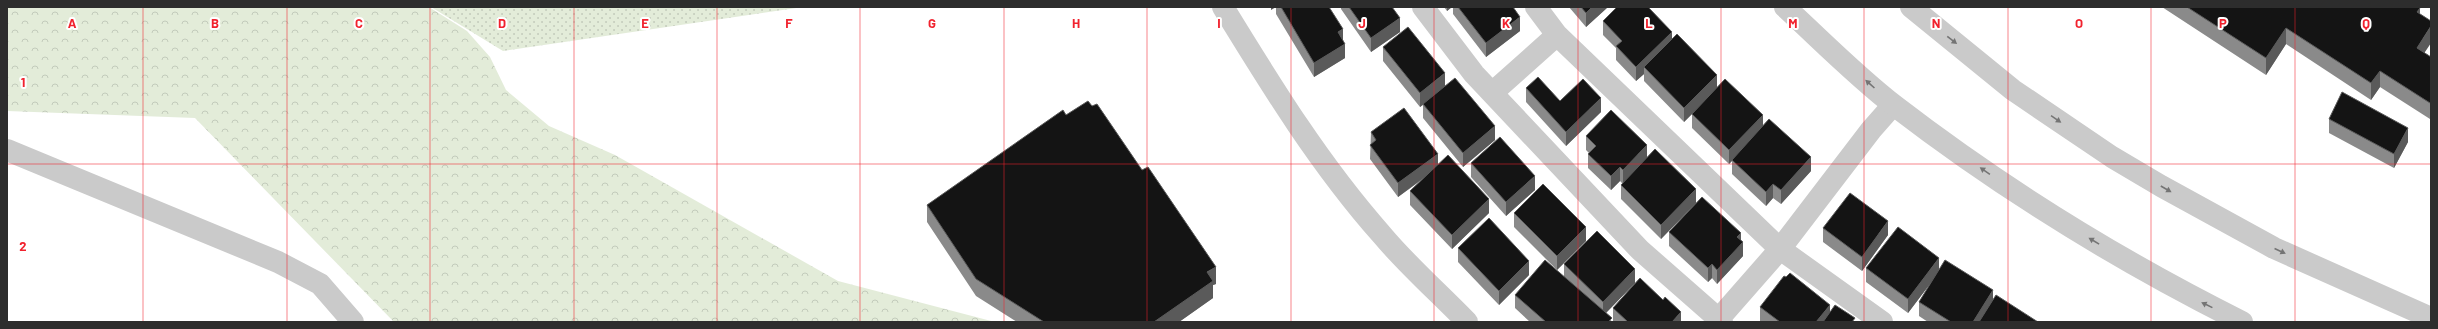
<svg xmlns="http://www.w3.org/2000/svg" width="2438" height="329" viewBox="0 0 2438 329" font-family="Barlow,sans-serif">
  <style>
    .grass { fill: url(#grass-dots) }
    .forest { fill: url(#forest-crowns) }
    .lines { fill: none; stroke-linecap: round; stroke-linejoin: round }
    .minor { stroke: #cacaca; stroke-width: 22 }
    .tertiary { stroke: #cacaca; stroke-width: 22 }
    .wall { fill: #8a8a8a }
    .shaded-wall { fill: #5a5a5a }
    .building { fill: #141414; stroke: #5a5a5a }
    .oneway { fill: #747474 }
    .grid { fill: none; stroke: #f1222e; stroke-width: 1; stroke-opacity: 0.55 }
    .grid-label { font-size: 13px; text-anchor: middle; font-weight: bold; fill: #f1222e; stroke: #fff; stroke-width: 4; stroke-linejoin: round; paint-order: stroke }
  </style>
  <defs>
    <pattern id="grass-dots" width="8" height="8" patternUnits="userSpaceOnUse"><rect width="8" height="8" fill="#e3ecd9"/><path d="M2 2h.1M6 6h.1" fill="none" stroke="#c3cbbb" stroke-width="1.8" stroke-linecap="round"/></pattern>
    <pattern id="forest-crowns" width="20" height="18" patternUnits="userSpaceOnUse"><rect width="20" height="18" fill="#e3ecd9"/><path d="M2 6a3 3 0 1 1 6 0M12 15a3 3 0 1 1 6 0" fill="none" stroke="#c3cbbb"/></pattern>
  </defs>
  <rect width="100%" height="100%" fill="#fff"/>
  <path class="grass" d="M431,7H803L503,51Z"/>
  <path class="forest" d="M7,7H429L467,31L490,57L506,90L549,126L615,155L838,281L995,322H394L195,118L7,111Z"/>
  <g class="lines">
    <path class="minor" d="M1423,7L1474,74L1640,250L1722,322
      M1536,7L1557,35L1780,249L1882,322
      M1492,93L1557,35
      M7,150L278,262L320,284L353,322
      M1716,322L1780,249L1871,130L1893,105"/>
    <path class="tertiary" d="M1223,7C1272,87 1320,165 1382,235C1408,266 1439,293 1467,322
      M1785,7C1821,40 1856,76 1895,106C2003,189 2120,261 2242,322
      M1911,7L2013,90L2112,157L2161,186L2274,248L2431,318"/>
  </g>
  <path class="wall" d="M1276,7H1329L1343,40L1345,58L1314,77L1276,14Z
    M1341,7H1392L1400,32L1371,52L1341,9Z
    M1444,7H1452L1447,11Z
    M1453,7H1513L1520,31L1486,57L1453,14Z
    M1569,7H1608L1586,27Z
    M2162,7H2419L2425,53L2431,57L2430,119L2380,87L2371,100L2286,44L2266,75Z
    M1603,21L1672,39L1717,87L1763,126L1811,171L1781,204L1773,198L1766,206L1732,174V161L1729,164L1692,128V114L1684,122L1644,81V74L1636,81L1616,60V48L1603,35Z
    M1383,47L1445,86L1495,140L1463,167L1423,118V105L1420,107L1383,61Z
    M1526,88L1560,101L1601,112L1566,146L1526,102Z
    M1066,115L1216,284L1213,285V298L1179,322H1017L976,296L927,222V205Z
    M2329,119L2408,142L2394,168L2329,133Z
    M1371,132L1438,164L1489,213L1452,249L1410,205V191L1423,179L1398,197L1370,159Z
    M1586,136L1647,158L1696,203L1741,240L1743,256L1717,284L1712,278L1708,282L1669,246V232L1695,204L1661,239L1621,199V185L1623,184L1620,181L1611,190L1588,168V154L1589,153L1586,150Z
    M1471,163L1535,190L1506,216L1471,177Z
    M1514,213L1586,241L1557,270L1514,227Z
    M1823,228L1888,235L1862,271L1823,242Z
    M1458,248L1529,275L1499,305L1458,262Z
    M1564,264L1635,283L1681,322H1613V308L1634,284L1606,313L1612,322H1530L1515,308V295L1564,277Z
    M1866,268L1939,270L1993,300L2038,322H1928L1919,316V302L1930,284L1908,313L1866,282Z
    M1760,307L1830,312L1855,322H1762L1760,321Z"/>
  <path class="shaded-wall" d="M1271,7H1276L1271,10Z
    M1447,7H1452L1447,11Z
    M1592,7H1608L1586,27V13Z
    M2420,8V25L2417,12Z
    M1520,17V31L1486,57V43Z
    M1400,18V32L1371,52V38Z
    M2431,26V43L2417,64V48Z
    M2286,28V44L2266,75V58Z
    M1343,29V43L1338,32Z
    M1672,32V46L1644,67V74L1636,81V67Z
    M1345,44V58L1314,77V63Z
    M2380,71V87L2371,100V83Z
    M1445,73V87L1420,107V93Z
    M1717,75V89L1684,122V108Z
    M1601,98V112L1566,146V132Z
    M2431,100V117L2430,119V103Z
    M1763,115V129L1729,164V150Z
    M1495,126V140L1463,167V153Z
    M2408,128V142L2394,168V154Z
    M1647,145V159L1623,184V170Z
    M1438,154V167L1398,197V183Z
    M1811,157V171L1781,204V190Z
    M1620,167V181L1611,190V176Z
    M1535,176V190L1506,216V202Z
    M1773,184V198L1766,206V192Z
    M1696,189V203L1661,239V225Z
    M1489,199V213L1452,249V235Z
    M1888,221V235L1862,271V257Z
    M1586,227V241L1557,270V256Z
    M1741,233V244L1743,242V256L1717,284V270L1737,237Z
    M1939,258V272L1908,313V299Z
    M1529,261V275L1499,305V291Z
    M1712,264V278L1708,282V268Z
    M1216,267V284L1213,285V298L1179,322H1154L1207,272Z
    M1635,269V283L1603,316V302Z
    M1993,290V304L1982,322H1973Z
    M1830,305V319L1827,322H1816Z
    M1681,312V322H1672Z"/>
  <path class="building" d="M1281,7H1329L1343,29L1338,32L1345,44L1314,63Z
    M1349,7H1392L1400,18L1371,38Z
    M1458,7H1513L1520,17L1486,43Z
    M1581,7H1592L1586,13Z
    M1617,7H1648L1672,32L1636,67L1616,46L1622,41L1603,21Z
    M2187,7H2419L2420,8L2417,12L2431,21V26L2417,48L2431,57V100L2430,103L2380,71L2371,83L2286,28L2266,58Z
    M1408,27L1445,73L1420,93L1383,47Z
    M1677,34L1717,75L1684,108L1644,67Z
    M1538,77L1560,101L1583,79L1601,98L1566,132L1526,88Z
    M1455,78L1495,126L1463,153L1423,104Z
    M1725,79L1763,115L1729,150L1692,114Z
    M2342,92L2408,128L2394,154L2329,119Z
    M1088,101L1092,106L1097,104L1142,170L1148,167L1216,267L1207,272L1213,281L1154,322H1044L976,279L927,205L1063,110L1066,115Z
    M1404,108L1438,154L1398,183L1370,145L1376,140L1371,132Z
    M1611,110L1647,145L1623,170L1620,167L1611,176L1588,154L1596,146L1586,136Z
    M1769,119L1811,157L1781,190L1773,184L1766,192L1732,160Z
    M1500,137L1535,176L1506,202L1471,163Z
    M1655,149L1696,189L1661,225L1621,185Z
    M1448,155L1489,199L1452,235L1410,191Z
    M1543,184L1586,227L1557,256L1514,213Z
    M1850,193L1888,221L1862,257L1823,228Z
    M1702,197L1741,233L1737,237L1743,242L1717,270L1712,264L1708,268L1669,232Z
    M1489,218L1529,261L1499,291L1458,248Z
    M1898,227L1939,258L1908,299L1866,268Z
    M1597,231L1635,269L1603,302L1564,264Z
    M1545,260L1612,318L1608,322H1546L1515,295Z
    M1945,260L1993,290L1973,322H1951L1919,302Z
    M1790,273L1830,305L1816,322H1780L1760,307L1784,276L1786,277Z
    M1640,278L1663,300L1665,297L1681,312L1672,322H1628L1613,308Z
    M1996,295L2038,322H1979Z
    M1835,305L1855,318L1852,322H1823Z"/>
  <defs><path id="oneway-solid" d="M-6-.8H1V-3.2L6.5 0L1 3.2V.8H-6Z"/></defs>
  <g class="oneway">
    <use href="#oneway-solid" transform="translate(1952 40) rotate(38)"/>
    <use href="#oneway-solid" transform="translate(1870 84) rotate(-138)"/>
    <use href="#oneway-solid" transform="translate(2056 119) rotate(34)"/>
    <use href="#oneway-solid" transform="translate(1985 171) rotate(-145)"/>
    <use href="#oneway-solid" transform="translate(2166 189) rotate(30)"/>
    <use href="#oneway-solid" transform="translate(2094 241) rotate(-149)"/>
    <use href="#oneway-solid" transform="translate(2280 251) rotate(25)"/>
    <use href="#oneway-solid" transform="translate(2207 305) rotate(-154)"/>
  </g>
  <path class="grid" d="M143,7V322M287,7V322M430,7V322M574,7V322M717,7V322M860,7V322M1004,7V322M1147,7V322M1291,7V322M1434,7V322M1578,7V322M1721,7V322M1864,7V322M2008,7V322M2151,7V322M2295,7V322M7,164H2431"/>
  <g class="grid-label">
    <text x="72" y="28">A</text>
    <text x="215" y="28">B</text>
    <text x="359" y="28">C</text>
    <text x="502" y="28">D</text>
    <text x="645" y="28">E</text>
    <text x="789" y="28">F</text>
    <text x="932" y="28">G</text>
    <text x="1076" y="28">H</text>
    <text x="1219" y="28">I</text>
    <text x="1362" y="28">J</text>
    <text x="1506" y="28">K</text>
    <text x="1649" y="28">L</text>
    <text x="1793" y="28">M</text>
    <text x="1936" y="28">N</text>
    <text x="2079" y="28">O</text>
    <text x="2223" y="28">P</text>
    <text x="2366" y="28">Q</text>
    <text x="23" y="87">1</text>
    <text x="23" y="251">2</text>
  </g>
  <rect width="2438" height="329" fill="none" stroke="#2d2d2d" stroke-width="16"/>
</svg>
